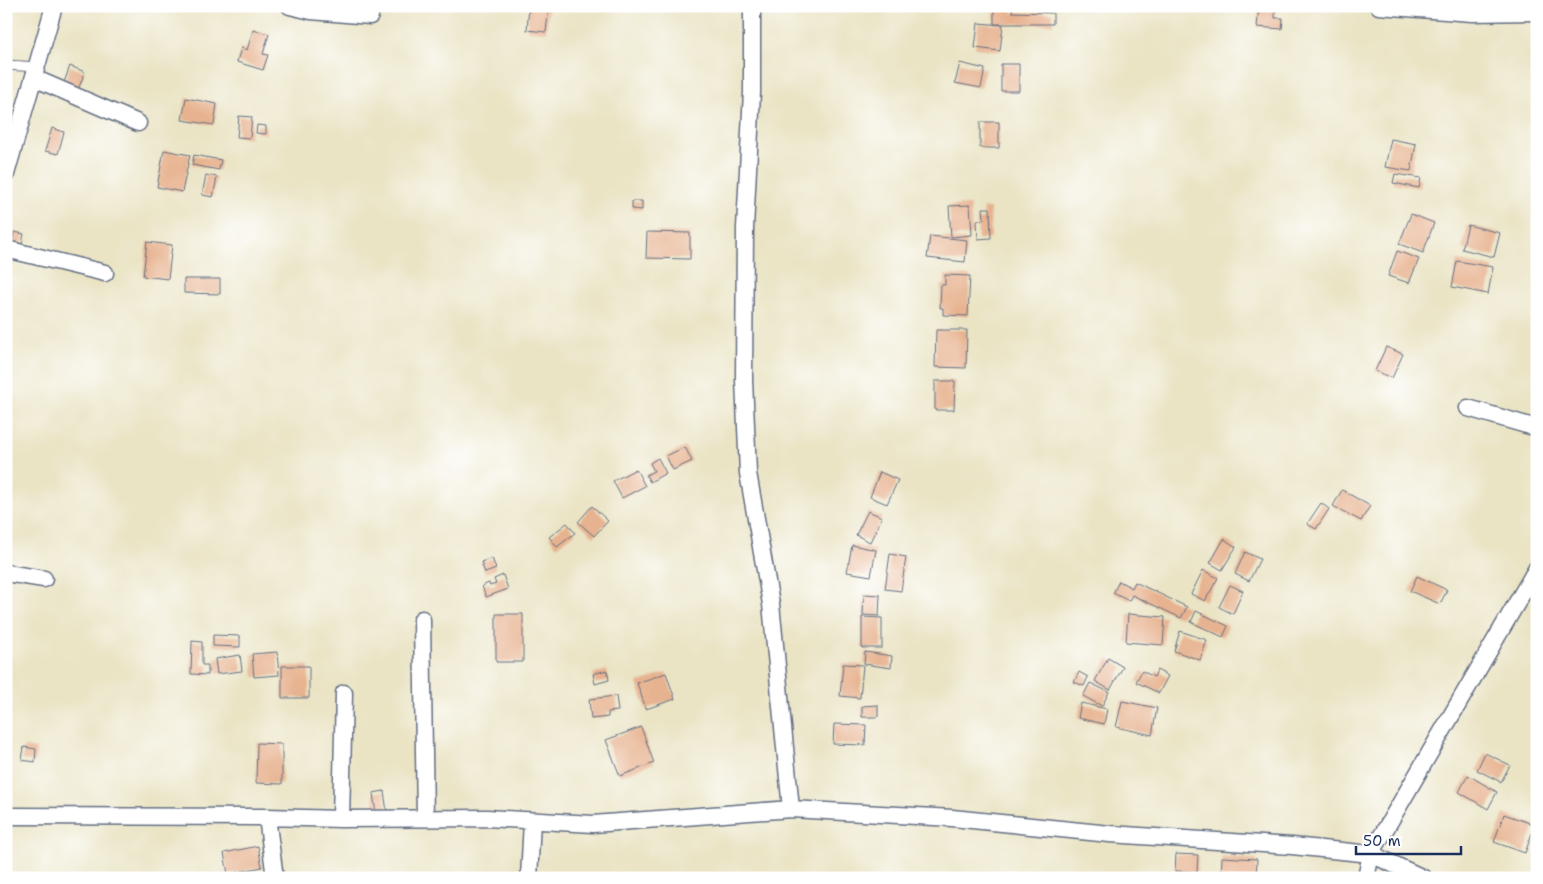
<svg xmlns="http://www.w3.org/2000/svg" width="1543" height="884" viewBox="0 0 1543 884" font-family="'Shantell Sans',sans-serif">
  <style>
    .building { fill: #e7b28f }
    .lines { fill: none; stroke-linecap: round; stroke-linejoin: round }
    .lane-casing { stroke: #636e82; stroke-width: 11 }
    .street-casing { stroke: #636e82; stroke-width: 19 }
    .lane { stroke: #fff; stroke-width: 9 }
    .street { stroke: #fff; stroke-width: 16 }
  </style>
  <rect width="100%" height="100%" fill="#fff"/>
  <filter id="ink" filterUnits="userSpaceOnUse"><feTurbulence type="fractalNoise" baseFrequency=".02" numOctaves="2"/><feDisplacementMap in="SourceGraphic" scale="10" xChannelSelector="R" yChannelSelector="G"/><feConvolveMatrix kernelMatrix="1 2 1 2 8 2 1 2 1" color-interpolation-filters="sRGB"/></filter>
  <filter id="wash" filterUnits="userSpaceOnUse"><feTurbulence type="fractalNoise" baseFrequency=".0096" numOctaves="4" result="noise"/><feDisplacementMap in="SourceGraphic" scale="20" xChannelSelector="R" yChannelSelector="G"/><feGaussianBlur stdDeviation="1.12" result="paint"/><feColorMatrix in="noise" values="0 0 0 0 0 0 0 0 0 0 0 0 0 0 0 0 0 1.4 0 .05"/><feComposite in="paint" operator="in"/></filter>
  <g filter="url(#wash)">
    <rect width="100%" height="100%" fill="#eae4c5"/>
    <g id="blocks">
      <path class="building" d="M529,6H549L546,32L527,30Z
        M994,6H1013L1012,12L1053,13V24H994Z
        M1259,6H1275V18H1283L1282,29L1257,27Z
        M978,23L1003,25L1000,51L975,48Z
        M253,30L269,34L263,54L268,55L263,70L237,62L241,48L247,50Z
        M960,63L985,69L981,88L955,83Z
        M1001,64H1019V91H1001Z
        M70,66L85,72L78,90L63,85Z
        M186,98L217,104L214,125L182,120Z
        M239,116L252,117L250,138L237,137Z
        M980,122H999V148H980Z
        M257,125L266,126V134L256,133Z
        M52,128L64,132L58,154L45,151Z
        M1391,139L1416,144L1411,171L1385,167Z
        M164,150L190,155L182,192L157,187Z
        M194,155L221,160L219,170L192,165Z
        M1395,174L1421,178L1419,188L1393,183Z
        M206,175L217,177L213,197L202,195Z
        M632,201H642V210L632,209Z
        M970,205L972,235L951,237L949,206Z
        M983,208H990L991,238L978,239L977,220L984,219Z
        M1411,214L1434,223L1423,253L1399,244Z
        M1468,225L1500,233L1494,257L1462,249Z
        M14,232L24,234L21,248L11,246Z
        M647,232L690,233V259L646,258Z
        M930,236L967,240L965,262L927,258Z
        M147,242L172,245L168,279L143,276Z
        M1397,251L1419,259L1409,283L1388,276Z
        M1457,261L1493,267L1488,294L1452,287Z
        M945,275L970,276L968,316L943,315V308H940L941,285H945Z
        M184,279H220V294L184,293Z
        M936,330H967L966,368L935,367Z
        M1386,347L1403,354L1392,378L1375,371Z
        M935,381H955L954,410H935Z
        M685,447L692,461L673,470L666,456Z
        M658,458L666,473L650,482L646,475L654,471L650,463Z
        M636,469L645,486L622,498L613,481Z
        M880,472L898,480L887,504L870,497Z
        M1342,490L1370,506L1361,521L1333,506Z
        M1321,503L1329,509L1316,529L1307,524Z
        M592,506L608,521L594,536L578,522Z
        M868,511L882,517L870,542L856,535Z
        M567,523L575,533L557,547L549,537Z
        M1224,539L1236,547L1222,570L1210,563Z
        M852,545L876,550L871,576L847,572Z
        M1245,552L1260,559L1249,581L1235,574Z
        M890,554L906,557L901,591L885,589Z
        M492,558L496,569L485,573L481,562Z
        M1203,570L1218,578L1205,601L1191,594Z
        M503,575L508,589L486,597L482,586L489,583L490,586L496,584L494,579Z
        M1417,576L1447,590L1440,604L1410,591Z
        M1119,581L1132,588L1135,582L1187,607L1181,618L1132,595L1129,601L1113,593Z
        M1230,585L1243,591L1233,614L1219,607Z
        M864,594L880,595L879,616L863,615Z
        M1196,611L1228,626L1223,637L1191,622Z
        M496,614H523V662H496Z
        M1128,614L1165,617L1163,645L1126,642Z
        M862,617L882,618V648H862Z
        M1180,631L1207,640L1200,660L1174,651Z
        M213,635L240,636V647L213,646Z
        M192,641L202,642V665H208V675L191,674Z
        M277,652L279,675L254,677L252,654Z
        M865,652L892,656L891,668L864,664Z
        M240,655L242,671L217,674L215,659Z
        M1108,658L1123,667L1110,690L1095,681Z
        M843,664L863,665L860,698L840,696Z
        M282,666H309V698H282Z
        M607,670L609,680L595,684L593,674Z
        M1157,670L1168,676L1159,693L1136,682L1142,671L1154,677Z
        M1079,672L1088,677L1084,686L1074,682Z
        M666,673L675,699L646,709L637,683Z
        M1090,683L1109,692L1102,706L1083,696Z
        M616,696L618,711L608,712V717L591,719L589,699Z
        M1122,701L1157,708L1152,735L1116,727Z
        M1081,703L1107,709L1104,724L1078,718Z
        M878,705V717H862V706Z
        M834,724L866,725L865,745L833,744Z
        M641,727L654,763L620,776L606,740Z
        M257,743L282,744V784L256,783Z
        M24,747L36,749L35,762L22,760Z
        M1485,753L1510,765L1501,782L1477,770Z
        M1468,775L1497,792L1488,809L1459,792Z
        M384,791L387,812L376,814L373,793Z
        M1504,814L1535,825L1525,853L1494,842Z
        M258,846L262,867L228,874L224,853Z
        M1176,854L1198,855L1197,872L1175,871Z
        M1222,857L1257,859L1256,878H1221Z"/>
    </g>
  </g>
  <g filter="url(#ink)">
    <use href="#blocks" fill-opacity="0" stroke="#636e82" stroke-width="1"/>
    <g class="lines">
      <defs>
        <path id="lane" d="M6,65L37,67"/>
        <path id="street" d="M290,6L311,11L370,16
          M752,6V92L745,228L744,380L748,473L771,604L791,809
          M1379,6L1472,13L1537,12
          M34,78L138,123
          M6,174L54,6
          M6,249L105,273
          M1468,408L1537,428
          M6,573L44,579
          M422,619L425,818
          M6,816L267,817L341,819L487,818L593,824L791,809L952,818L1110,834L1292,846L1371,854L1423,878
          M267,817L275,878
          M341,819L344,693
          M529,878L532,821
          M1366,878L1371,854L1537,568"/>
      </defs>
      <use href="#lane" class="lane-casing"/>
      <use href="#street" class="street-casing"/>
      <use href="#lane" class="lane"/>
      <use href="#street" class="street"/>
    </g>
  </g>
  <rect width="1543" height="884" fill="none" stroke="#fff" stroke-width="25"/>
  <path d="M1356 846v8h105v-8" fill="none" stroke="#1b2f5e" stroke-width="2.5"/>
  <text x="1363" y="846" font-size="15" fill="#1b2f5e" stroke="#ffffff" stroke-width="4" paint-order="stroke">50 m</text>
</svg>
